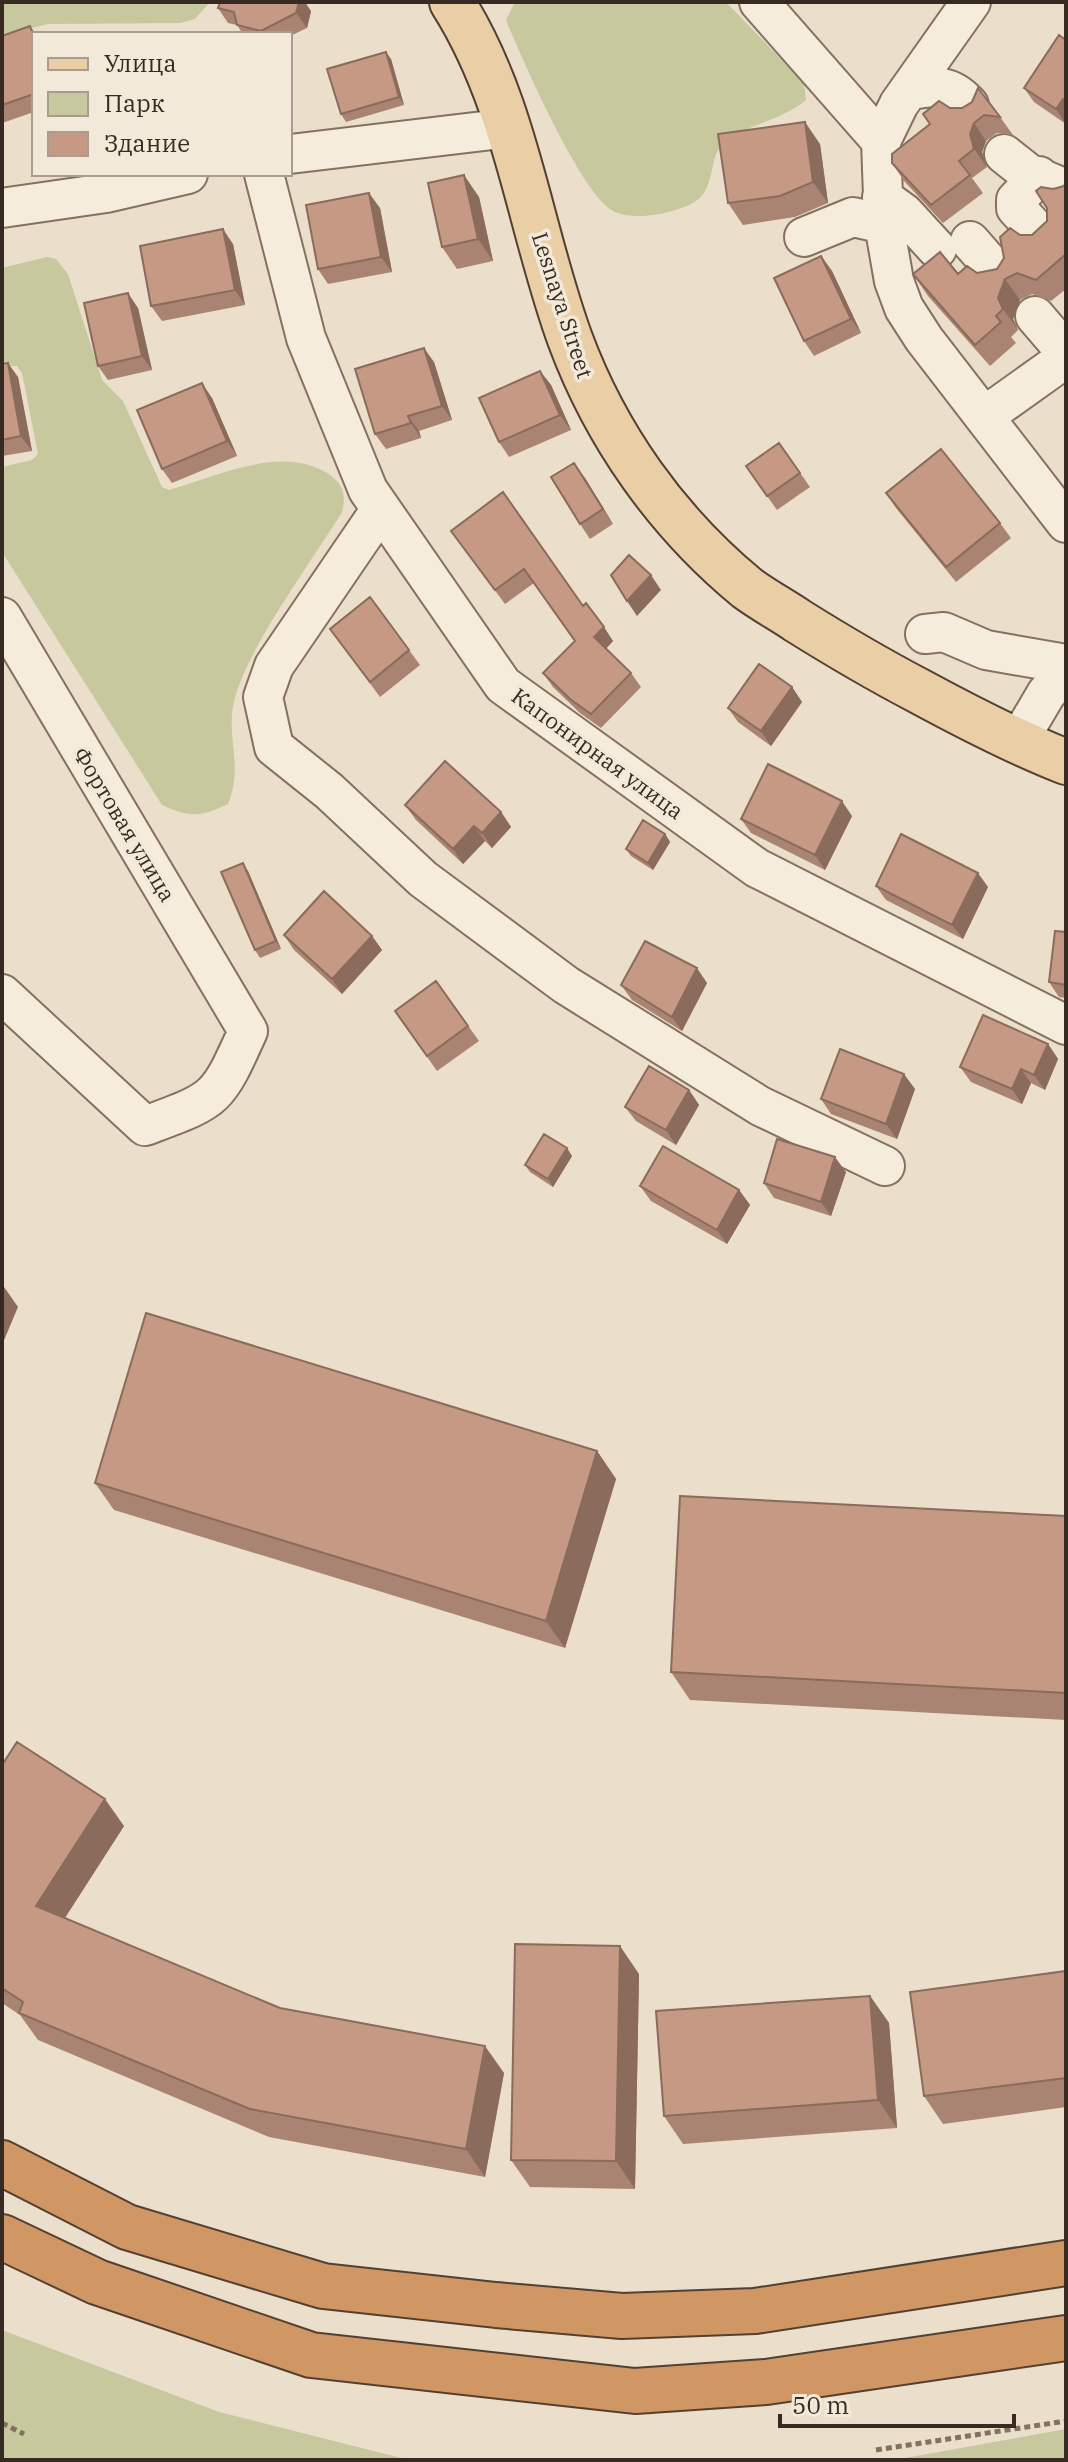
<svg xmlns="http://www.w3.org/2000/svg" width="1068" height="2462" viewBox="0 0 1068 2462" font-family="'IBM Plex Serif',serif">
  <style>
    .green { fill: #c7c89e }
    .lines { fill: none; stroke-linecap: round; stroke-linejoin: round }
    .minor-casing { stroke: #857160; stroke-width: 42 }
    .major-casing { stroke: #544033; stroke-width: 48 }
    .highway-casing { stroke: #544033; stroke-width: 48 }
    .path { stroke: #857160; stroke-width: 5; stroke-dasharray: 6 4; stroke-linecap: butt }
    .minor { stroke: #f6ecdc; stroke-width: 38 }
    .major { stroke: #e9cea6; stroke-width: 44 }
    .highway { stroke: #d09764; stroke-width: 44 }
    .wall { fill: #a98472 }
    .shaded-wall { fill: #8a6b5c }
    .building { fill: #c59984; stroke: #8a6b5c; stroke-width: 2 }
    .labels { text-anchor: middle; dominant-baseline: central; stroke-width: 7; stroke-linejoin: round; paint-order: stroke }
    .street-label { font-size: 22px; fill: #372a22; stroke: #f3e9d9 }
  </style>
  <rect width="100%" height="100%" fill="#ebdeca"/>
  <path class="green" d="M2,2H210L195,19L180,23L48,24L2,35Z
    M515,2H726L804,83L806,100C783,119 754,123 729,138C706,152 718,186 696,201C678,213 634,222 613,211C581,194 522,59 506,20Z
    M47,257L56,259L68,274L102,380L123,401L162,487L169,490C218,476 284,443 330,475C344,485 346,496 342,512C311,563 253,640 236,694C223,735 245,763 228,804C200,817 191,818 162,805L2,552V467L32,460L38,454L22,373L17,366H2V268Z
    M2,2330L219,2412L409,2460H2Z
    M1066,2429V2460H894Z"/>
  <g class="lines">
    <defs>
      <path id="minor" d="M759,2L881,141
        M971,2L899,104L881,141L884,224L894,281L904,308L924,339L1066,523
        M908,91C935,85 951,84 969,105
        M290,154L508,128
        M1004,154L1028,173L1066,189
        M264,174L306,338L368,490L503,685L757,868L1066,1025
        M1039,176L1016,200V208L1041,235
        M882,197L904,213L937,249
        M2,208L106,193L188,174
        M804,237L853,217L884,224
        M970,241L998,273
        M1035,316L1066,352
        M986,415L1066,358
        M381,509L274,666L263,697L274,747L329,791L423,879L566,985L760,1106L885,1166
        M2,617L248,1031C216,1102 217,1099 145,1126L2,994
        M925,634L944,632L986,650L1066,664
        M1017,743L1046,694L1066,670"/>
      <path id="major" d="M452,2C517,104 529,227 570,339C606,436 667,522 747,588C763,600 782,610 798,621C838,646 877,669 919,691C967,717 1015,742 1066,762"/>
      <path id="highway" d="M2,2163L127,2227L323,2286L496,2305L622,2316L755,2311L1066,2263
        M2,2237L97,2282L311,2355L635,2391L766,2382L1066,2338"/>
    </defs>
    <use href="#minor" class="minor-casing"/>
    <use href="#major" class="major-casing"/>
    <use href="#highway" class="highway-casing"/>
    <path class="path" d="M2,2423L24,2434
      M876,2450L1066,2421"/>
    <use href="#minor" class="minor"/>
    <use href="#major" class="major"/>
    <use href="#highway" class="highway"/>
  </g>
  <path class="wall" d="M218,8L311,11L307,28L290,36V34H243L237,25L228,23Z
    M30,26L36,34H34V112L2,123V36Z
    M1066,40V124L1034,102L1024,88Z
    M391,59L404,105L346,122L341,114Z
    M950,108L1000,117L1013,135L997,133L986,141L982,152L987,167L972,178L983,193L943,223L904,181L892,163L930,124L923,114Z
    M820,144L828,203L795,217L743,225L728,203Z
    M1066,182V289L1051,301L1032,294L1020,300L1013,319L1018,330L1011,337L1016,343L990,366L928,296L913,274L977,273L997,269L1020,235H1032L1047,221L1053,189L1064,186Z
    M479,197L493,261L457,269L442,247Z
    M380,208L392,272L328,284L318,269Z
    M233,244L245,305L162,321L151,306Z
    M821,256L832,271L861,333L814,356L804,341Z
    M138,308L152,370L108,380L98,366Z
    M434,362L452,420L419,431L421,438L386,449L375,434Z
    M2,364L18,377L32,451L2,456Z
    M540,371L551,385L571,430L509,457L499,442Z
    M212,398L237,456L172,483L162,469Z
    M779,443L810,487L777,510L746,466Z
    M585,478L613,524L590,539L580,524Z
    M503,492L583,606L613,641L606,648L631,673L641,687L601,728L580,713L553,687L543,673L575,641L534,583L505,604L451,531Z
    M886,493L1000,523L1011,538L956,582L896,508Z
    M370,597L420,665L380,697L330,629Z
    M792,687L802,702L771,746L738,722L728,708Z
    M405,805L501,812L511,827L492,848L485,841L463,864L416,820Z
    M852,816L825,870L751,833L741,819Z
    M665,834L670,842L653,870L631,856L626,849Z
    M248,871L281,949L260,958L255,950Z
    M876,886L988,887L963,939L886,900Z
    M1066,932V998L1059,997L1049,982Z
    M284,935L372,936L382,950L342,994L294,950Z
    M436,981L479,1041L437,1071L395,1011Z
    M707,983L682,1031L632,1000L621,985Z
    M1048,1044L1058,1059L1045,1090L1031,1083L1022,1104L971,1082L960,1067Z
    M915,1089L897,1139L831,1114L821,1099Z
    M689,1090L699,1105L676,1145L636,1121L625,1107Z
    M572,1156L553,1187L530,1172L525,1165Z
    M846,1172L831,1216L774,1198L764,1183Z
    M640,1186L739,1190L750,1205L727,1244L651,1201Z
    M597,1451L616,1479L565,1648L114,1510L95,1483Z
    M1066,1516V1720L690,1700L671,1672Z
    M2,1765L124,1826L65,1918L280,2008L504,2073L485,2177L269,2137L38,2040L20,2015L2,2003Z
    M1066,1971V2107L943,2124L924,2096Z
    M639,1974L635,2189L530,2187L511,2160Z
    M870,1996L889,2023L897,2128L683,2144L664,2116Z"/>
  <path class="shaded-wall" d="M299,2H305L311,11L307,28L296,13Z
    M386,52L391,59L404,105L399,97Z
    M1063,99L1066,103V124L1056,109Z
    M805,122L820,144L828,203L813,182Z
    M974,123L986,141L982,152L987,167L974,149L970,134Z
    M464,175L479,197L493,261L478,239Z
    M369,193L380,208L392,272L381,257Z
    M223,229L233,244L245,305L235,290Z
    M821,256L832,271L861,333L851,319Z
    M1005,279L1020,300L1013,319L1018,330L1003,309L998,298Z
    M128,293L138,308L152,370L142,356Z
    M424,348L434,362L452,420L442,406Z
    M8,363L18,377L32,451L21,436Z
    M540,371L551,385L571,430L560,415Z
    M202,383L212,398L237,456L227,441Z
    M408,416L419,431L421,438L411,423Z
    M574,463L585,478L613,524L603,509Z
    M651,575L661,590L637,616L627,601Z
    M604,627L613,641L604,651L594,637Z
    M792,687L802,702L771,746L761,731Z
    M842,801L852,816L825,870L815,855Z
    M501,812L511,827L492,848L482,833Z
    M474,826L485,841L463,864L453,849Z
    M665,834L670,842L653,870L648,863Z
    M243,863L248,871L281,949L276,941Z
    M978,873L988,887L963,939L952,925Z
    M372,936L382,950L342,994L332,979Z
    M697,968L707,983L682,1031L672,1017Z
    M1048,1044L1058,1059L1045,1090L1034,1075Z
    M1021,1069L1031,1083L1022,1104L1012,1089Z
    M904,1074L915,1089L897,1139L886,1124Z
    M689,1090L699,1105L676,1145L666,1130Z
    M567,1148L572,1156L553,1187L548,1179Z
    M835,1157L846,1172L831,1216L821,1202Z
    M739,1190L750,1205L727,1244L717,1230Z
    M2,1284L18,1307L2,1345Z
    M597,1451L616,1479L565,1648L546,1621Z
    M105,1799L124,1826L55,1933L36,1906Z
    M620,1946L639,1974L635,2189L616,2161Z
    M870,1996L889,2023L897,2128L878,2100Z
    M485,2046L504,2073L485,2177L466,2149Z"/>
  <path class="building" d="M220,2H299L296,13L261,31L237,25L234,12L218,8Z
    M30,26L34,37V94L2,105V36Z
    M1059,35L1066,40V101L1063,99L1056,109L1024,88Z
    M386,52L399,97L341,114L327,69Z
    M978,88L1000,117L984,115L974,123L970,134L974,149L959,161L970,175L931,205L892,163V154L930,124L923,114L939,101L950,108H962L972,102Z
    M805,122L813,182L780,196L728,203L718,134Z
    M464,175L478,239L442,247L428,183Z
    M1066,182V254L1036,280L1017,273L1005,279L998,298L1003,309L996,316L1001,322L975,345L913,274L940,252L958,274L967,266L977,273L997,269L1004,258L1000,237L1010,228L1020,235H1032L1047,221V208L1036,191L1041,187L1053,189L1064,186Z
    M369,193L381,257L318,269L306,205Z
    M223,229L235,290L151,306L140,246Z
    M821,256L851,319L804,341L774,278Z
    M128,293L142,356L98,366L84,303Z
    M424,348L442,406L408,416L411,423L375,434L355,369Z
    M8,363L21,436L2,440V364Z
    M540,371L560,415L499,442L479,398Z
    M202,383L227,441L162,469L137,410Z
    M779,443L800,473L767,496L746,466Z
    M941,449L1000,523L946,567L886,493Z
    M574,463L603,509L580,524L551,477Z
    M503,492L583,606L586,603L604,627L594,637L631,673L591,714L570,699L543,673L575,641L524,569L495,590L451,531Z
    M629,555L651,575L627,601L611,575Z
    M370,597L409,650L370,682L330,629Z
    M759,664L792,687L761,731L728,708Z
    M445,761L501,812L482,833L474,826L453,849L405,805Z
    M768,764L842,801L815,855L741,819Z
    M643,820L665,834L648,863L626,849Z
    M901,834L978,873L952,925L876,886Z
    M243,863L276,941L255,950L221,872Z
    M324,891L372,936L332,979L284,935Z
    M1055,931L1066,932V985L1049,982Z
    M645,941L697,968L672,1017L621,985Z
    M436,981L468,1026L427,1056L395,1011Z
    M983,1015L1048,1044L1034,1075L1021,1069L1012,1089L960,1067Z
    M840,1049L904,1074L886,1124L821,1099Z
    M649,1066L689,1090L666,1130L625,1107Z
    M544,1134L567,1148L548,1179L525,1165Z
    M777,1139L835,1157L821,1202L764,1183Z
    M663,1146L739,1190L717,1230L640,1186Z
    M146,1313L597,1451L546,1621L95,1483Z
    M680,1496L1066,1516V1693L671,1672Z
    M17,1742L105,1799L36,1906L280,2008L485,2046L466,2149L250,2109L19,2013L23,2002L2,1988V1765Z
    M515,1944L620,1946L616,2161L511,2160Z
    M1066,1971V2078L924,2096L910,1992Z
    M870,1996L878,2100L664,2116L656,2011Z"/>
  <g class="labels">
    <g class="street-label">
      <text transform="translate(563 305) rotate(72)">Lesnaya Street</text>
      <text transform="translate(598 753) rotate(36)">Капонирная улица</text>
      <text transform="translate(125 824) rotate(59)">Фортовая улица</text>
    </g>
  </g>
  <rect width="1068" height="2462" fill="none" stroke="#372a22" stroke-width="8"/>
  <rect x="32" y="32" width="260" height="144" fill="#f3e9d9" stroke="#a89d90" stroke-width="2"/>
  <rect x="48" y="58" width="40" height="12" fill="#e9cea6" stroke="#a89d90" stroke-width="2"/>
  <text x="104" y="72" font-size="24" fill="#372a22">Улица</text>
  <rect x="48" y="92" width="40" height="24" fill="#c7c89e" stroke="#a89d90" stroke-width="2"/>
  <text x="104" y="112" font-size="24" fill="#372a22">Парк</text>
  <rect x="48" y="132" width="40" height="24" fill="#c59984" stroke="#a89d90" stroke-width="2"/>
  <text x="104" y="152" font-size="24" fill="#372a22">Здание</text>
  <path d="M780 2414v12h234v-12" fill="none" stroke="#372a22" stroke-width="4"/>
  <text x="792" y="2414" font-size="24" fill="#372a22" stroke="#f3e9d9" stroke-width="6" paint-order="stroke">50 m</text>
</svg>
